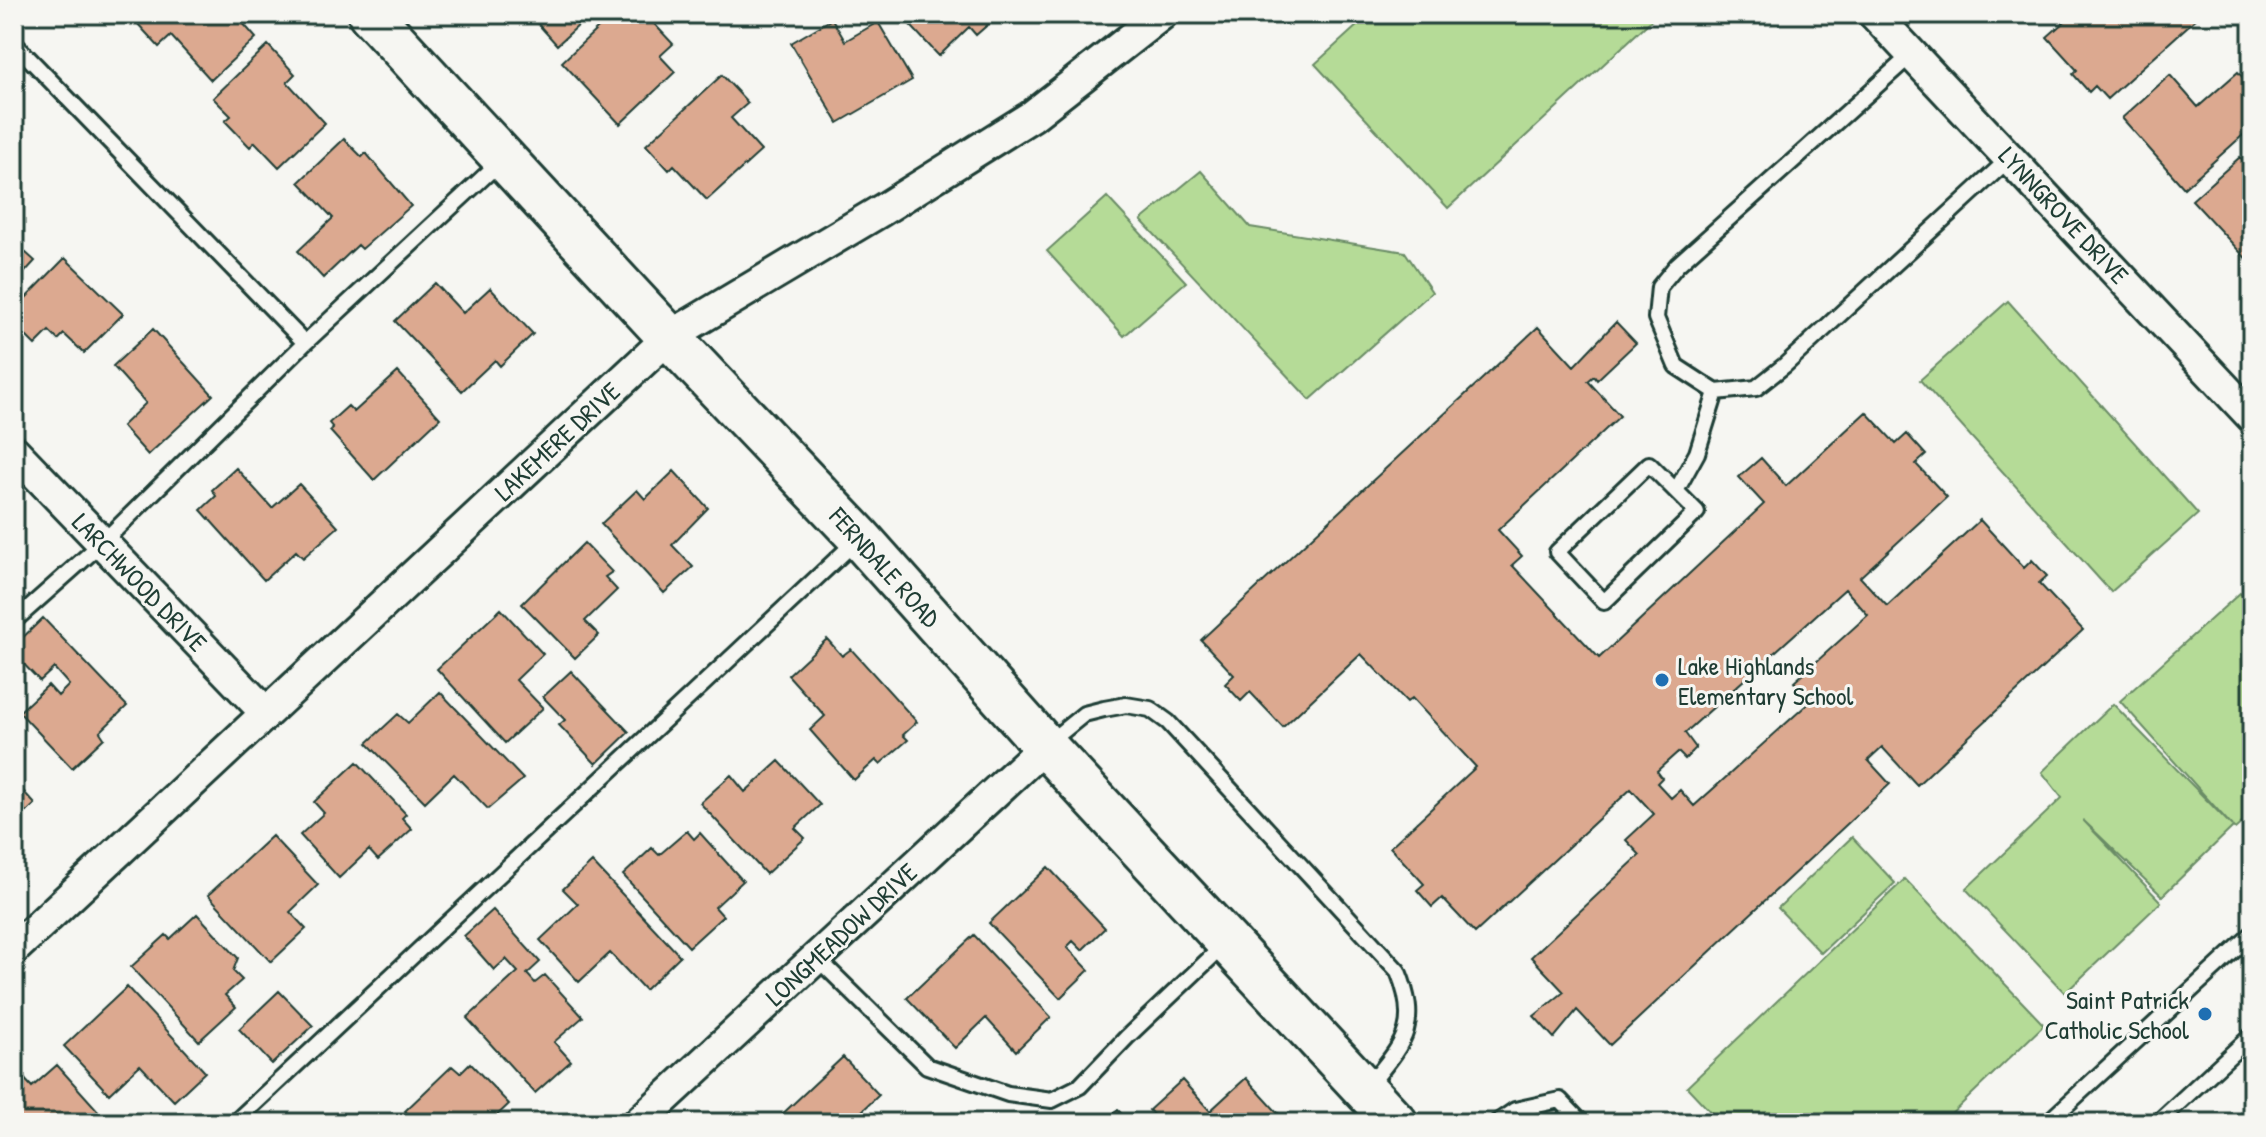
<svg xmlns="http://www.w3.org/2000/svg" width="2266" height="1137" viewBox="0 0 2266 1137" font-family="'Patrick Hand',sans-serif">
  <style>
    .green { fill: #b5db97; stroke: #6a8c66; stroke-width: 2 }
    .building { fill: #dca990; stroke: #1f3d34; stroke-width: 2; fill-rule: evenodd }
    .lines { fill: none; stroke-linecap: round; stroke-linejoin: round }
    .lane-casing { stroke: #1f3d34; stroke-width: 20 }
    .street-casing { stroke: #1f3d34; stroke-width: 36 }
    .secondary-casing { stroke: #1f3d34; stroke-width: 48 }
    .lane { stroke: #f6f6f2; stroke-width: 14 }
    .street { stroke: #f6f6f2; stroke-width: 30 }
    .secondary { stroke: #f6f6f2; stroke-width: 42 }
    .poi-dot { fill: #1f6fb2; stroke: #f6f6f2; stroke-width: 3 }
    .labels { text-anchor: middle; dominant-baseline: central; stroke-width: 6; stroke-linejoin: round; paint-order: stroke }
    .street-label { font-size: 26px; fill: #1f3d34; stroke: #f6f6f2 }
    .poi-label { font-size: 26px; fill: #1f3d34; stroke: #f6f6f2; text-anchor: start }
  </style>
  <rect width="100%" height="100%" fill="#f6f6f2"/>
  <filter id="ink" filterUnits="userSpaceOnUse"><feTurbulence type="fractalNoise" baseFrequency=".0125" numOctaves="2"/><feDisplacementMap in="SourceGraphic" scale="16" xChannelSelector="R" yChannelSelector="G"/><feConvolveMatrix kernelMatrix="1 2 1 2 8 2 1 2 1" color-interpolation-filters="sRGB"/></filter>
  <g filter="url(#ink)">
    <path class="green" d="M1370,14H1658L1448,208L1315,64Z
      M1201,171L1250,227L1405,252L1432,292L1310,400L1141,220Z
      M1107,197L1186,282L1124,336L1047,251Z
      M2008,301L2198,514L2111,592L1920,380Z
      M2240,593L2252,606V814L2235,829L2233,827L2162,896L2083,820L2161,902L2065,993L1966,889L2062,798L2042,772L2113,704L2232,826L2120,701Z
      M1852,837L1895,883L1821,953L1778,908Z
      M1905,879L2044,1025L1942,1123H1721L1687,1087Z"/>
    <path class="building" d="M147,14H235L256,38L211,80L171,36L159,47L137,23Z
      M529,14H591L557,45Z
      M613,14H620L630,25L641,14H645L673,44L660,56L675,72L620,124L562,62Z
      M900,14H1000L976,35L969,27L939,56Z
      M2073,14H2198L2199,16L2107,99L2095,86L2089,92L2073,74L2077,70L2047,37Z
      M832,19L845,41L878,22L912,80L838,123L791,43Z
      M268,45L295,74L287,82L325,123L279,167L255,142L250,147L225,121L231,116L213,98Z
      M2238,72L2252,88V127L2184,188L2122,118L2170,75L2198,107Z
      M722,75L748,103L731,118L761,151L707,200L674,165L669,170L646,145Z
      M344,139L362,157L366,153L411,206L362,249L358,245L323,278L298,251L333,218L299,182Z
      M2240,157L2252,171V265L2192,200Z
      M14,242L35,261L14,284Z
      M65,258L123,314L84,353L64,334L58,340L49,331L35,345L14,324V310Z
      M435,283L463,313L490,288L533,334L500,366L495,360L462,391L395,321Z
      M1616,322L1636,343L1597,380L1594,376L1588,381L1620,416L1498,530L1522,556L1512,565L1599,658L1764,504L1739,477L1761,458L1786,486L1866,412L1896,444L1907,434L1926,455L1916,464L1947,497L1860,577L1887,606L1980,520L2024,568L2032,560L2047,576L2039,583L2083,630L1917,785L1882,747L1868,760L1890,784L1610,1045L1577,1010L1554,1038L1534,1016L1564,992L1531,957L1640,855L1626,840L1654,814L1631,789L1475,933L1442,898L1432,907L1417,890L1424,884L1390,847L1476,767L1412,698L1407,702L1361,654L1283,727L1250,692L1241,701L1225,684L1234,675L1201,640L1538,327L1574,366ZM1845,589L1868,615L1794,682L1811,701L1694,806L1680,790L1671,798L1657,783L1662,778L1657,771L1678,752L1685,759L1696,748L1685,733Z
      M153,329L213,395L148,455L122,426L146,403L113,366Z
      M398,372L440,418L374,480L330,431L333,428L329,423L348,406L354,412Z
      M236,468L272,508L299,484L338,527L303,558L296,551L264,580L201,510L216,496L212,490Z
      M674,471L708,508L672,545L693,567L664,593L601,524L637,490L645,499Z
      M584,543L612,572L605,577L617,590L585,621L599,635L575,658L522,604Z
      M501,609L543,654L516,680L543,708L505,743L437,669Z
      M43,618L127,706L100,732L104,738L72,768L19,712L48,685L58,696L69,685L54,668L40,681L14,654V646Z
      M827,639L842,656L851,649L917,722L903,735L908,740L880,764L876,760L854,780L810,730L825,716L788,675Z
      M571,671L629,732L596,764L559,725L565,720L543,697Z
      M440,692L523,779L488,809L454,774L425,802L367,743L398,714L408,723Z
      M779,761L820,805L795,828L805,838L766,874L700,803L731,775L745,792Z
      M357,762L406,814L402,818L412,829L378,860L369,850L339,878L300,835L324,813L314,802Z
      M14,781L35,804L14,824Z
      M687,831L694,839L700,833L743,881L715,907L723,916L689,947L623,875L652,848L659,855Z
      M272,836L318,885L290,912L306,929L271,962L208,895Z
      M592,862L680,956L645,990L610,953L579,982L540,940L578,904L563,889Z
      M1048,867L1105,928L1082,950L1073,941L1067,947L1089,970L1060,998L989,923Z
      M493,910L540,962L527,974L535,983L545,975L583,1017L554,1042L571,1061L535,1093L467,1018L518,972L506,959L494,970L464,936Z
      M197,914L238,958L233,971L242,980L225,995L236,1007L199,1041L131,967L166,935L170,939Z
      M974,935L1051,1017L1016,1051L986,1018L955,1048L907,998Z
      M127,987L205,1072L174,1101L140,1065L109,1094L64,1046Z
      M279,991L313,1026L272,1064L239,1029Z
      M843,1057L879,1095L860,1113L869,1123H779L776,1120Z
      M470,1063L509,1104L489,1123H417L405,1111L452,1066L460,1073Z
      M57,1065L109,1123H14V1079L20,1074L32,1087Z
      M1246,1078L1287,1123H1160L1149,1110L1182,1080L1210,1111Z
      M1118,1110L1130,1123H1103Z"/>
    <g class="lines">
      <defs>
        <path id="lane" d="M14,43L305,343
          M1912,54L1677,265L1659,287L1656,318L1676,366L1716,392L1756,388L1785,365L2011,157
          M1676,491L1649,464L1557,552L1604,602L1697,512L1676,491L1697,453L1716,392
          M14,621L103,542L305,343L502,160
          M1047,744L1084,714L1104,709L1126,705L1150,709L1168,722L1398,971C1421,1028 1403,1043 1368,1087
          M816,957L927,1066L1008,1094L1052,1100L1080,1086L1127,1037L1224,945
          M2059,1112L2252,934
          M234,1123L856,541
          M1496,1123L1515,1110L1560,1100L1582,1123
          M2047,1123L2059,1112L2069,1123
          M2157,1123L2252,1035"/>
        <path id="street" d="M1874,14L2252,417
          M14,451L266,713
          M14,949L669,337L882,210L1032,116L1162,14
          M638,1123L1045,746"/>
        <path id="secondary" d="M370,14L669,337L859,537L1045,746L1396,1123"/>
      </defs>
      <use href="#lane" class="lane-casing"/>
      <use href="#street" class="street-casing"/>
      <use href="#secondary" class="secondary-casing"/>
      <use href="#lane" class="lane"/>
      <use href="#street" class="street"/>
      <use href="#secondary" class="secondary"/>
    </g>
  </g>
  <g class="poi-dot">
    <circle cx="1662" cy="680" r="8"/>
    <circle cx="2205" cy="1014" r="8"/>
  </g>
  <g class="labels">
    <g class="street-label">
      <text transform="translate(2064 215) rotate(47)">LYNNGROVE DRIVE</text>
      <text transform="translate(557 441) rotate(-43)">LAKEMERE DRIVE</text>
      <text transform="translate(885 567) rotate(48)">FERNDALE ROAD</text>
      <text transform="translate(140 582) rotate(46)">LARCHWOOD DRIVE</text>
      <text transform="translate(841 934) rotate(-43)">LONGMEADOW DRIVE</text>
    </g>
    <g class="poi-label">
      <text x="1678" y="665">Lake Highlands<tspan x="1678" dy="30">Elementary School</tspan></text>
      <text x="2189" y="999" text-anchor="end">Saint Patrick<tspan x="2189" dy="30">Catholic School</tspan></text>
    </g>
  </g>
  <rect width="2266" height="1137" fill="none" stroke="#f6f6f2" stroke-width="48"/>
  <rect x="24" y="24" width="2218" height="1089" fill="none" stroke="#1f3d34" stroke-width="3" filter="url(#ink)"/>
</svg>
